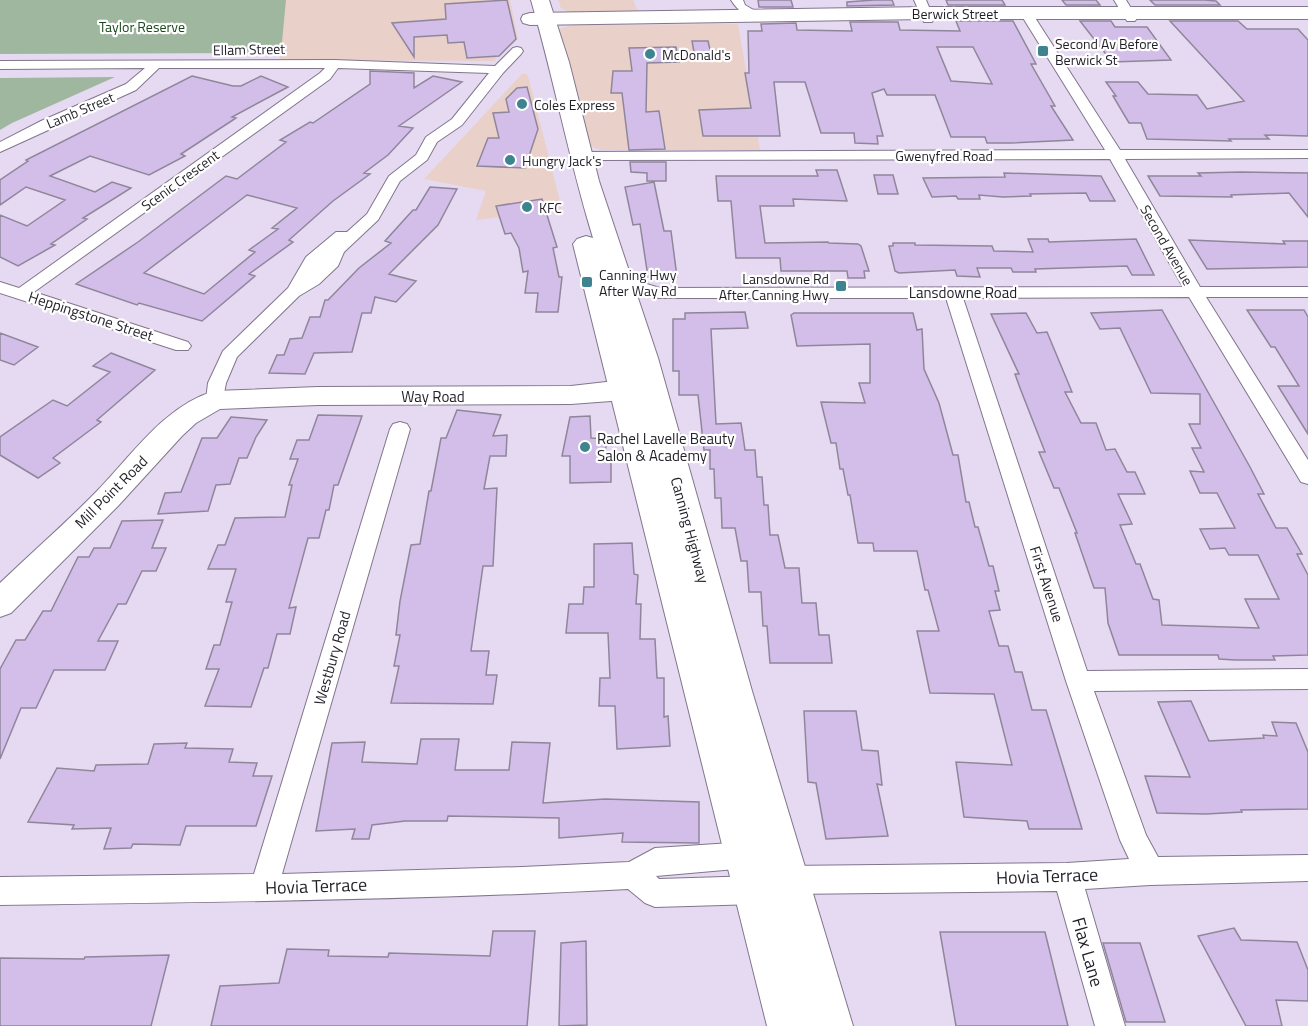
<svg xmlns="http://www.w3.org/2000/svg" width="1308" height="1026" viewBox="0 0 1308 1026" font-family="'Titillium Web',sans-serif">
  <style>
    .commercial { fill: #e9d0c9 }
    .green { fill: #a0b79f }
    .building { fill: #d2bee8; stroke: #90869b; stroke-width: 1.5; fill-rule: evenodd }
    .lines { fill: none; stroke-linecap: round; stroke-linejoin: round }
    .minor-casing { stroke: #81768c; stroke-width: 2 }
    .secondary-casing { stroke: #81768c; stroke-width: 2 }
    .primary-casing { stroke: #81768c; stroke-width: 2 }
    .trunk-casing { stroke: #81768c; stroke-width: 2 }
    .minor { fill: #fff; fill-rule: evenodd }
    .secondary { fill: #fff; fill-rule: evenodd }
    .primary { fill: #fff; fill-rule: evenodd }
    .trunk { fill: #fff; fill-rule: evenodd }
    .poi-dot { fill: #3e8490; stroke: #fff; stroke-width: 2 }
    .labels { text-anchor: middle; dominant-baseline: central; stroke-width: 4.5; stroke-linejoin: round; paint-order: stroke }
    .far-street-label { font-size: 14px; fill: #221e27; stroke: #fff }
    .far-park-label { font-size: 14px; fill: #18491a; stroke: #fff }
    .far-poi-label { font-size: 14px; fill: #221e27; stroke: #fff; text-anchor: start }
    .street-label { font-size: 15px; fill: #221e27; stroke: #fff }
    .poi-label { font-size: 15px; fill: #221e27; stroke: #fff; text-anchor: start }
    .near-street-label { font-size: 18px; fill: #221e27; stroke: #fff }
  </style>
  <rect width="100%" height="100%" fill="#e6daf2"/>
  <path class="commercial" d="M286,0H510L518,39L494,61L280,60Z
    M558,0H633L638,11L569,12L561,8Z
    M738,24L760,150H601L589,146L583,124V107L577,91L571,82L557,32L559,29L573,25Z
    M522,74H527L530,83L562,209L476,220L486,191L424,179Z"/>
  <path class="green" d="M0,0H286L281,53L0,54Z
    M115,77L12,123L0,130V78Z"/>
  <path class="building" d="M507,0L516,39L499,56L467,58L464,42L448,43L447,35L414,37V57L392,23L446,19L445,4Z
    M758,0H791L793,7H759Z
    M874,0H892L894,5L847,6V2Z
    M946,0H1002L1005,5H948Z
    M1062,0H1096L1100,5H1066Z
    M1150,0H1205L1216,1L1220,5H1155Z
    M956,21H1013L1036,64H1031L1055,106H1051L1073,140L1011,143H987L985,137H951L935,95H887L884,89L872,93L883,136H877L878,144L855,143L854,133H821L805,82H774L780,136H703L699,110L751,108L745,73H749L748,31H762L761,24L796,23L797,30L852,31L850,22H898L900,30L960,31ZM937,47H973L992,84L951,81Z
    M1080,21H1111L1115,27H1147L1171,60L1112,62Z
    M1170,21H1238L1247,29H1298L1308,40V136L1265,135L1269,139H1229L1231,141L1147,139L1141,123H1129L1113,96H1116L1106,82H1138L1148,94L1197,95L1207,109L1244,101Z
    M692,41H708L712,58H695Z
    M676,47L679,62L647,63L646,112L659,111L665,149L629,150L622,93H611L613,71H632L629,48Z
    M370,71L414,73V88L433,76L462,82L399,126L413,128L388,155L364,173L370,174L333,201L289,240L293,242L249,274L255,276L202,321L139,303L137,305L76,284L138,242L226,176L237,179L286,142L280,140L310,122L313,123L370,84ZM247,195L297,208L272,228L278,229L249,250L255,252L204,294L144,273Z
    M192,76L233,86H241L261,76L288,87L232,117L236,118L181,154L185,156L149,175L90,156L50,176L95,192L112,182L131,188L83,218L87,219L51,244L55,245L18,266L0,257V215L27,226L65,200L26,187L0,205V180L28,161L26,160Z
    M527,87L538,129L525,168L477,166L488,138H499L493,113L509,112L506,99L517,88Z
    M630,162H666V181H647V173L631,172Z
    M816,170H837L847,201L793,199L794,206H760L765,243L828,242L829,243L858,244L861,246L869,271H864L865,278H848L847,271H781L780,258H736L731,201H718L716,176H818Z
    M1241,172L1308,173V217L1289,193L1231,195L1232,197L1160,196L1148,176H1201L1198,173Z
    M1004,173L1101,176L1115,201H1090L1086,193L1030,194L1031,196L1003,197L979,195L980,199H958L956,196L932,197L923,178L1005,177Z
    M874,175H893L898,194H878Z
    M654,182L664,231H671L677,277H648L640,224L633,225L625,187Z
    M430,187L457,189L438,225L389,274L416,281L396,302L375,297L371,313H362L352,352L314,353L305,374L269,373L277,355H284L290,339L302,338L310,317H320L325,300H328L359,268L391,243L385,241L413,210H416Z
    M542,199L557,247L553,248L559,277H562L558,312H536L538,293H525L528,271L523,272L519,248L511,233L505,234L496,206Z
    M1028,239H1048L1049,242L1136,239L1154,275H1132L1127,266L1035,269L1036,272H1013L1011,268H977L980,277L957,276L955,270L899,273L895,271L889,246H893V243H915V245L992,246L994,251L1033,252Z
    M1189,240L1285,244L1283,241H1308V267L1207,269Z
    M1162,310L1250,467L1264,494H1258L1276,528H1287L1302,554H1297L1308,575V655L1273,656L1275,660H1235L1219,659L1218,655H1119L1108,623L1105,588H1094L1075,533H1077L1059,488H1054L1039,452H1045L1020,388L1015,374H1019L991,314L1026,313L1037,333L1047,332L1072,392H1065L1081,423H1096L1106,450L1115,449L1127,472H1135L1145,494H1118L1132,524L1120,525L1136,564H1140L1153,599L1159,600L1162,625L1259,628L1245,599H1279L1258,555H1229L1225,548L1210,549L1200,529L1235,528L1217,493H1200L1190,471L1204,472L1192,448H1201L1189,424H1200V394L1151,393L1120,328L1100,329L1091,313Z
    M1247,310H1304L1308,317V434L1278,386H1299L1275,347H1271Z
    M745,312L748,328L711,329L716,424L741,423L745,450H755L757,477H762L764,505H768L770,535H778L785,568H799L802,603H816L819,635H829L832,663H770L767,626H763L761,592H749L747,561H741L735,528H722L721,498H715L714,469H710V450H704L698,395H679V371H673V319H685V313Z
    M794,313H913L917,330L922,329L924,369L939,403L953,455H958L966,502H969L975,527H978L989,566H993L999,591H995L1000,610L989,611L999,646H1008L1015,672H1022L1032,710H1046L1082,829H1029L1027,821L964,817L956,762L1012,765L994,694L930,693L917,631H939L928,590H925L917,551H874L873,543H858L850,495H848L843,469H840L836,443H831L821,402L865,403L859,383H870V344L797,346L791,315Z
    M0,333L38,347L14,365L0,360Z
    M111,353L155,370L97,420L101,422L53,458L60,463L38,478L0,455V437L53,400L67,406L110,372L93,366Z
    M457,410L501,415L493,436L507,435L506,456H490L484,489L497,488L493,566H483L471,651H489L486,675H497L493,704L391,703L399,666H394L400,635H396L400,601L411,545L420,544L429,491H431L441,438H446Z
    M318,415L362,416L338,485H334L329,510H326L319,538H308L289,608L296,607L290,634H277L268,668H264L251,707L205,706L219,669H206L214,645H220L232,602H226L236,569H208L218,545H225L235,518L285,517L292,485H289L298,459H290L297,440H309Z
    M590,416L591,438L607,439L604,460H611V482L570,483V456H562L570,417Z
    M231,417L267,420L256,437L247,458H239L230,484L216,485L208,511L158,514L165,493L181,492L202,438H217Z
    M163,520L152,548H166L156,571H142L126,604H118L98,641H118L105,670H54L36,708H21L0,759V669L16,640H25L43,611H51L78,557H89L94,548H110L122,521Z
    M632,543L634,574L638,575L636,604H641L640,639H655L657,678H664V717L668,716L670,746L617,749L615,706H599L600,678H610L608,633H566L569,604H583L584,587H594V544Z
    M1191,701L1209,741L1264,738L1263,735L1277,736L1272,722L1296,723L1308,752V809L1241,810L1242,812L1206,814L1157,813L1145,776L1190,777L1158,702Z
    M804,711H856L862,750L878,751L882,785L877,784L888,836L826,839L816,783L808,782Z
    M421,739H459L455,770H509L512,742L550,743L543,803L605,799L699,802V843L622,842L623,833L559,838V818L448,816L447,821H405L372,825L369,839H352L355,829L316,831L332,743L365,742L362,762L417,764Z
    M187,743L185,748L233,749L229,762L257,763L253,776H272L256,826H186L180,845L133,844L131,848L104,849L111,828L72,829L74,825L28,822L57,768L94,771L96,765L148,764L154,744Z
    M1234,928L1241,940L1297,942L1308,970V1001L1276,1000L1282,1026H1246L1198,936Z
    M493,931H535L527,1026H211L220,986L279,983L287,949L329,950L328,956L388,957L389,953L490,956Z
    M940,932H1045L1068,1026H956Z
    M586,941L587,1025L559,1026L561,943Z
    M1103,943H1140L1165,1022H1126Z
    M169,955L151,1026H0V958L84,959L85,957Z"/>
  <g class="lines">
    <defs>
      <path id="minor" d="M731,0H743L745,5L762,15L760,17C748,19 737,10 731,0Z
        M914,0H926L934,19L932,22H924Z
        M1114,0H1126L1137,18L1135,21H1127Z
        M1026,9L1032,13L1120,150H1308V158L1125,159L1200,287H1308V297H1206L1308,460V484L1301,482L1189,297L963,298L1087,671L1308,669V689L1094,691L1146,835L1158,857L1308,855V881L1150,885L1085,889L1125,1026H1095L1057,891L786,894L776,890L772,880L776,870L786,866L1067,863L1129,859L1120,840L1066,681L946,298H659L614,285L612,281L620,276L660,288L1183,287L1110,159L580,160L573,156L580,152L1105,150L1020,13Z
        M517,47L521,48L523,51L521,54L503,73L462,125L437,142L427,160L400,181L378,220L344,252L338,266L319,284L299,296L237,357L226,383L222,404L215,406L208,404L206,400L208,383L223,351L288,288L306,257L336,232H347L367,214L389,176L416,155L426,137L452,119L489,73L338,68L330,79L34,292L188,342L191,346L188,350H176L0,293V282L19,288L320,73L325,68H159L136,90L0,152V142L41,121L126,84L145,68L0,69V61L334,60L495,66L513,48Z
        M400,422L407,424L410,429L282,874L522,867L629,862L655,848L747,842L757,846L761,855L757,864L747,868L656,876L659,879L757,876L767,880L771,890L767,900L757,904L655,907L645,903L628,889C419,900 209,902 0,905V877L254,874L390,429L393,424Z"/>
      <path id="secondary" d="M650,377L659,380L663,386L659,392L611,401L571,404L318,405L220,409L196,423L182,436L118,506L11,613L0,617V583C32,552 66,523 97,491C132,455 165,405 215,391L318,387L571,386Z"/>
      <path id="primary" d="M926,7H1308V19H926L530,25L523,23L521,19L523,15L530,13Z"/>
      <path id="trunk" d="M531,0H549L569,62L599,181L658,358L752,691L853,1026H767L573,244L577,239L586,236L593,238C569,160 554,79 531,0Z"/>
    </defs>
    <use href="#minor" class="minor-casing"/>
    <use href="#secondary" class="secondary-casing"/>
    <use href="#primary" class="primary-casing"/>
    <use href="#trunk" class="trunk-casing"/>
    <use href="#minor" class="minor"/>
    <use href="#secondary" class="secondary"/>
    <use href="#primary" class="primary"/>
    <use href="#trunk" class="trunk"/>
  </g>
  <g class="poi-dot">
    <rect x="1037" y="45" width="12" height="12" rx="3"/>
    <circle cx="650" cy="54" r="6"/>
    <circle cx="522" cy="104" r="6"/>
    <circle cx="510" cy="160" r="6"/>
    <circle cx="527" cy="207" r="6"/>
    <rect x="581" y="276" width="12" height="12" rx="3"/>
    <rect x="835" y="280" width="12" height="12" rx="3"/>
    <circle cx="585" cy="447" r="6"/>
  </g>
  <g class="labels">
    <g class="far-street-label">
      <text x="955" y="13">Berwick Street</text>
      <text transform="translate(249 49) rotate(-1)">Ellam Street</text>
      <text transform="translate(80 110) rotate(-23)">Lamb Street</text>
      <text x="944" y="155">Gwenyfred Road</text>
      <text transform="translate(180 180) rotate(-36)">Scenic Crescent</text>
      <text transform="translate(1167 245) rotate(60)">Second Avenue</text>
    </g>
    <g class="far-park-label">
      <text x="142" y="26">Taylor Reserve</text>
    </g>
    <g class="far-poi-label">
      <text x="1055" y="43">Second Av Before<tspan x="1055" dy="16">Berwick St</tspan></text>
      <text x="662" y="54">McDonald's</text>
      <text x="534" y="104">Coles Express</text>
      <text x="522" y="160">Hungry Jack's</text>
      <text x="539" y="207">KFC</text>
      <text x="599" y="274">Canning Hwy<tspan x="599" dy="16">After Way Rd</tspan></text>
      <text x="829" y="278" text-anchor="end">Lansdowne Rd<tspan x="829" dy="16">After Canning Hwy</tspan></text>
    </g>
    <g class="street-label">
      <text x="963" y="292">Lansdowne Road</text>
      <text transform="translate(91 316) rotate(18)">Heppingstone Street</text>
      <text x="433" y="396">Way Road</text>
      <text transform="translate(111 492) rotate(-45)">Mill Point Road</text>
      <text transform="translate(690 530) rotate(75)">Canning Highway</text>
      <text transform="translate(1047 584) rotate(72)">First Avenue</text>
      <text transform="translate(332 658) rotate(-74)">Westbury Road</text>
    </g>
    <g class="poi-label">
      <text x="597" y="438">Rachel Lavelle Beauty<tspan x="597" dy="17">Salon &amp; Academy</tspan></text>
    </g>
    <g class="near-street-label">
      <text transform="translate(1047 876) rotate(-2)">Hovia Terrace</text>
      <text transform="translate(316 886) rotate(-2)">Hovia Terrace</text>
      <text transform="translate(1088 952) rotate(74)">Flax Lane</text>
    </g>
  </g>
</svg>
